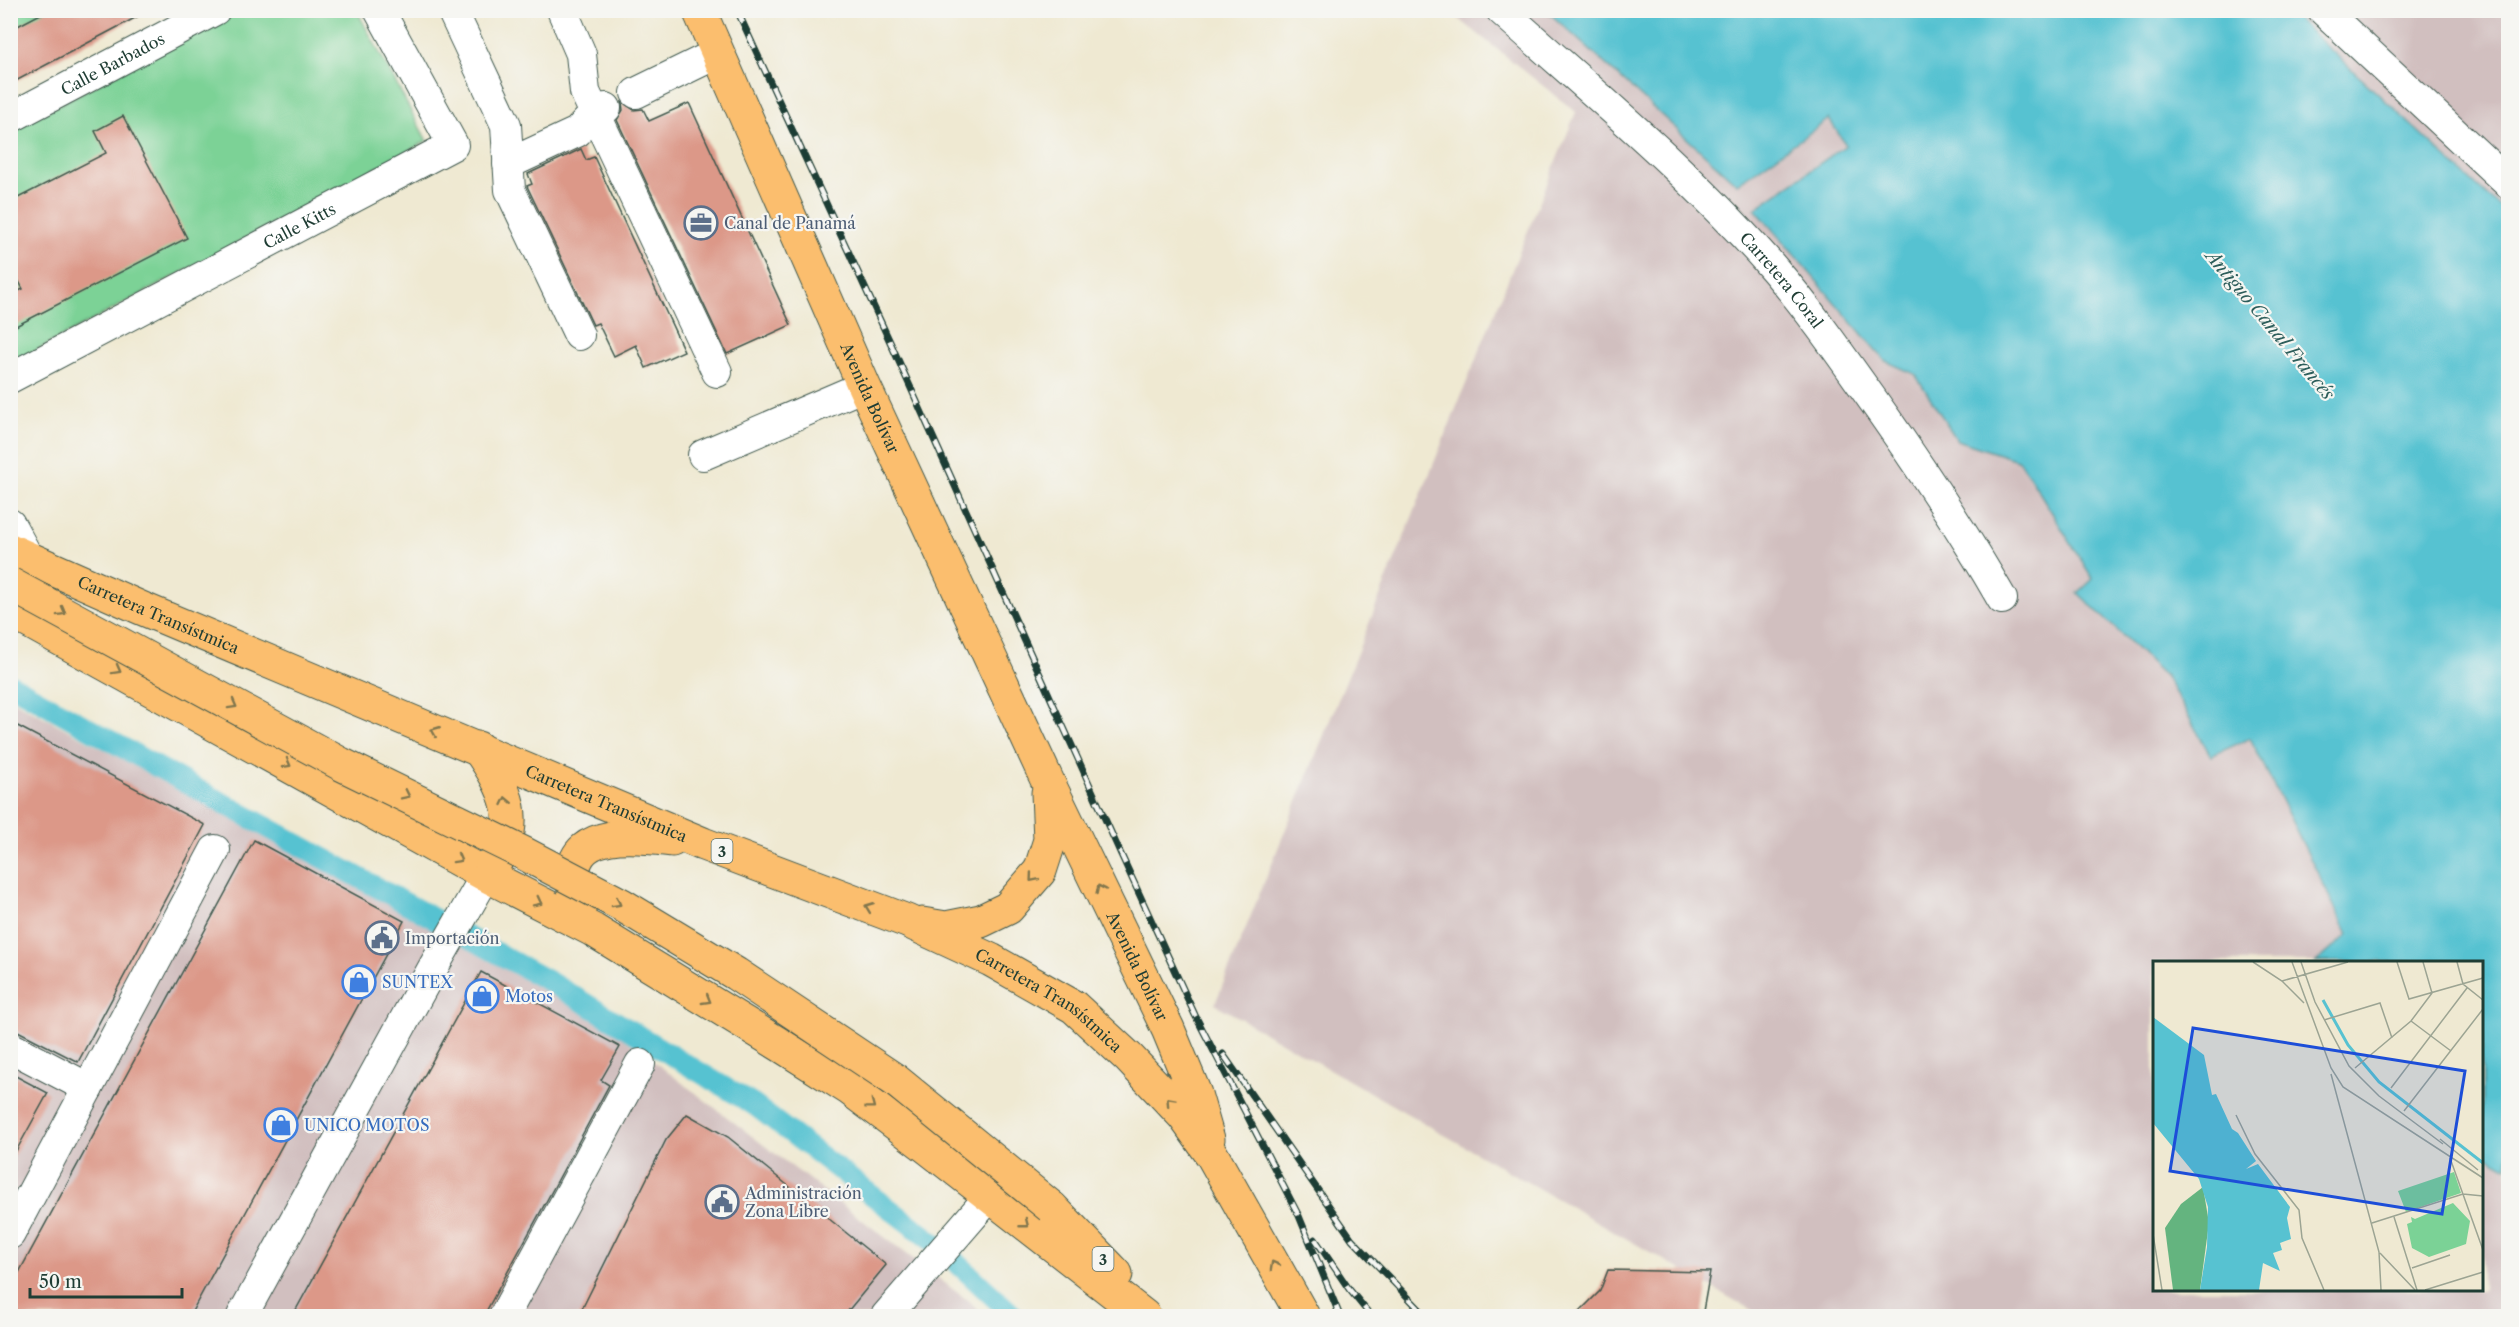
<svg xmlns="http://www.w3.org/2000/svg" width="2519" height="1327" viewBox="0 0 2519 1327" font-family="'Libre Caslon Text',serif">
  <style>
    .industrial { fill: #d1bfbf }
    .green { fill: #7bd296; stroke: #4d8865; stroke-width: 1.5 }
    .water { fill: #57c2d1; stroke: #3b8082; stroke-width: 1.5 }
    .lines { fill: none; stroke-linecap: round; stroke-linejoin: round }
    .canal { stroke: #57c2d1; stroke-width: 21 }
    .building { fill: #dc9888 }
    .minor-casing { stroke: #3e574c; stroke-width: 32 }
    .major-casing { stroke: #3e574c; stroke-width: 35 }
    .minor { stroke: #fff; stroke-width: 30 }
    .major { stroke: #fbbe6e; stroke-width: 33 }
    .rail-casing { stroke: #1f3d34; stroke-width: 7 }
    .rail { stroke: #f6f6f2; stroke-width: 4.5; stroke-dasharray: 14; stroke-linecap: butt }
    .major-bridge-casing { stroke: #3e574c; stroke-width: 35; stroke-linecap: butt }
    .major-bridge { stroke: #fbbe6e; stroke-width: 33 }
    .oneway { stroke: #82774e }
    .labels { text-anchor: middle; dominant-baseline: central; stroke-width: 4.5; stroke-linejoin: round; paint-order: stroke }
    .shield { fill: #f6f6f2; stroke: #60746d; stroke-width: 1.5 }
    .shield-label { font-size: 15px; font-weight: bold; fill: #1f3d34 }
    .street-label { font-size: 16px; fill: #1f3d34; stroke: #f6f6f2 }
    .service-label { font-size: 16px; fill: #4e5e75; stroke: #f6f6f2; text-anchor: start }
    .shop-label { font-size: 16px; fill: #366cbe; stroke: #f6f6f2; text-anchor: start }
    .water-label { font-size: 18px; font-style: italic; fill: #2d5e5b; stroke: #f6f6f2 }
    .inset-river { fill: none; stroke: #57c2d1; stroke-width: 3 }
    .inset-road { fill: none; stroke: #9ca493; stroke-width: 1.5 }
    .view { fill: #1d4ed8; fill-opacity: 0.15; stroke: #1d4ed8; stroke-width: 3 }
    .inset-edge { fill: none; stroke: #1f3d34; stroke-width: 3 }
  </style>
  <rect width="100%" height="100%" fill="#f6f6f2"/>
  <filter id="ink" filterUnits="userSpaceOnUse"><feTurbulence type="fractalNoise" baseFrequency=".0167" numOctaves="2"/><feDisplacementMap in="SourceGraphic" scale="12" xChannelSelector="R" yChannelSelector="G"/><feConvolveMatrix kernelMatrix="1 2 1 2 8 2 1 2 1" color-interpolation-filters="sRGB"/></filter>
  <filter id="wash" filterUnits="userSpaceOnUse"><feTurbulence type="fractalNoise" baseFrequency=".008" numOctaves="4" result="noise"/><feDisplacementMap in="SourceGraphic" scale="24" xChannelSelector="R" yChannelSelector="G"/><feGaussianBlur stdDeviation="1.35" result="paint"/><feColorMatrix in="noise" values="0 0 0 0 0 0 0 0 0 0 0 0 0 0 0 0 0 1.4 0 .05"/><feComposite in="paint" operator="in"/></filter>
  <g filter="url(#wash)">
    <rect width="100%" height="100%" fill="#efe9d2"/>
    <path class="industrial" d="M1449,11H1547L1737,184L1829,118L1846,145L1756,209L1885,361L1915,374L1957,439L2020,461L2093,580L2078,593L2166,677L2210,755L2249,738L2349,935L2317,962H2154V1290H2482V1153L2508,1169V1316H1762L1215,1004L1576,112Z
      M2289,11H2508V215Z
      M10,699L580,1005L971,1303L985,1316H11Z"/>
    <path class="green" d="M11,11H48L11,30Z
      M235,11H357L427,141L11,364V130Z"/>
    <path class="water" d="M1547,11H2289L2508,215V1168L2482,1153V962H2317L2348,934L2250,738L2211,756L2166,677L2078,593L2093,579L2020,461L1957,440L1915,374L1885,361L1755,209L1846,145L1829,119L1737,184Z"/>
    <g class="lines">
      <path class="canal" d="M10,684L159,768L550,982L754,1105L941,1248L1014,1316"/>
    </g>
    <g id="blocks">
      <path class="building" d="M48,10H150L10,84V30Z
        M622,102L634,110L643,109L649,121L689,103L791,325L727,354L617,120L623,110Z
        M123,116L187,238L10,329V295L23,289L10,265V202L106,153L95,131Z
        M581,149L586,160L594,157L684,351L646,368L636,345L614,356L598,323L593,325L527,186L532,184L528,174Z
        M10,722L205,825L78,1062L10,1027Z
        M254,840L404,921L189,1317H10V1289Z
        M481,972L620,1047L601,1080L609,1085L553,1189L483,1317H292Z
        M10,1073L48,1093L10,1162Z
        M687,1114L728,1137L886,1265L843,1317H578L666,1140Z
        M1608,1270L1710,1272L1702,1317H1574L1600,1291Z"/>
    </g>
  </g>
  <g filter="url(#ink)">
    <use href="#blocks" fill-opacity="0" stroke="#3e574c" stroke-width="1.5"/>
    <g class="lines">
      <defs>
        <g id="minor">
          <path d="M452,10L506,125L510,190L579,335"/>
          <path d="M562,10L581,54L585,92L717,372"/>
          <path id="s1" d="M1501,10C1594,94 1693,175 1775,270C1806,306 1833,344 1860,382C1911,453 1959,524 2002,599"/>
          <path d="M2323,10L2508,183"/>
          <path d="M636,93L718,53"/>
          <path id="s2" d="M10,118L215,10"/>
          <path d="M508,164L577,132L595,113L606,108"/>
          <path id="s3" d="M10,378L453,145L379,10"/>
          <path d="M703,455L864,386"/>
          <path d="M10,524L30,561"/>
          <path d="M10,1047L88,1088"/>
          <path d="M10,1234L215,850"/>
          <path d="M242,1316L434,966L486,875"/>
          <path d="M504,1316L640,1064"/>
          <path d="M886,1316L990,1196"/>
        </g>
        <g id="major">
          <path id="s4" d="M699,10L864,386L1048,782L1168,1029L1195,1094L1208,1139"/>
          <path id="s5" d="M10,550L141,608L703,844L907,921L991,960L1074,1007L1129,1058L1184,1116L1212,1155L1303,1316"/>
          <path d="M10,611L486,875L593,930L782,1046L850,1089L927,1147L1144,1316"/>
          <path d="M478,748C506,789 525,822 491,868"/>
          <path d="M580,906C575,896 572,884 573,874C576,827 639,836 672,840"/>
          <path d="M922,924L946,928L981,921L1008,908L1040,871L1050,840L1048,793"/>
          <path d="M1051,1207L1116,1274"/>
        </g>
      </defs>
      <use href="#minor" class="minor-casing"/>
      <use href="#major" class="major-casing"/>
      <use href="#minor" class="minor"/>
      <use href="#major" class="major"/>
      <defs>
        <path id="rail" d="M737,10L891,344L1119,850L1195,1015L1299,1216L1340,1316
          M1223,1054L1352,1239L1426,1316
          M1315,1239L1349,1289L1371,1316"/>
      </defs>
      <use href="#rail" class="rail-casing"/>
      <use href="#rail" class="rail"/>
      <defs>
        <path id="major-bridge" d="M10,584L341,764L525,854L622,905L736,974L895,1080L1051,1207"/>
      </defs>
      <use href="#major-bridge" class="major-bridge-casing"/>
      <use href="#major-bridge" class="major-bridge"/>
    </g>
    <defs><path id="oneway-chevron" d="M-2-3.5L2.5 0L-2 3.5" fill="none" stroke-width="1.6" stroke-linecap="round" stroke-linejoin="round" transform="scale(1.5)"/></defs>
    <g class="oneway">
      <use href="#oneway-chevron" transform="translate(62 612) rotate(29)"/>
      <use href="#oneway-chevron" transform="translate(117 670) rotate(29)"/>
      <use href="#oneway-chevron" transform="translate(233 705) rotate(29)"/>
      <use href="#oneway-chevron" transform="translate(435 731) rotate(-158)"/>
      <use href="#oneway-chevron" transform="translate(287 764) rotate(29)"/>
      <use href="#oneway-chevron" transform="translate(406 795) rotate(26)"/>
      <use href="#oneway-chevron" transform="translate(506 801) rotate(-102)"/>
      <use href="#oneway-chevron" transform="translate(458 859) rotate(29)"/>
      <use href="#oneway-chevron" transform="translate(1033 878) rotate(130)"/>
      <use href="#oneway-chevron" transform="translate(1100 889) rotate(-116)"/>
      <use href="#oneway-chevron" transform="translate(538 902) rotate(27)"/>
      <use href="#oneway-chevron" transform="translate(617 903) rotate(29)"/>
      <use href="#oneway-chevron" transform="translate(869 907) rotate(-159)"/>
      <use href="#oneway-chevron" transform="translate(707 1000) rotate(31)"/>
      <use href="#oneway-chevron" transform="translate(1170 1101) rotate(-133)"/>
      <use href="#oneway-chevron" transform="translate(871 1105) rotate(37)"/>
      <use href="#oneway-chevron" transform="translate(1025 1224) rotate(38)"/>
      <use href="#oneway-chevron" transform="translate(1274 1265) rotate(-119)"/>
    </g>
  </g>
  <defs>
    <symbol id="office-ring" viewBox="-11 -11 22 22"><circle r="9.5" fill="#f6f6f2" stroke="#5c6f8a" stroke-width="1.5"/><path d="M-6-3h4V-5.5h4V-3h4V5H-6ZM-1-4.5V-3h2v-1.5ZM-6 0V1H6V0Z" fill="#5c6f8a"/></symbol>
    <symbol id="civic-ring" viewBox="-11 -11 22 22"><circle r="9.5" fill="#f6f6f2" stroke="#5c6f8a" stroke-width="1.5"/><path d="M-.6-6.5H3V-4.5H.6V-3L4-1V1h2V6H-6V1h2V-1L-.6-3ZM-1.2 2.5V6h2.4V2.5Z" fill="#5c6f8a"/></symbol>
    <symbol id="shop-ring" viewBox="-11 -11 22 22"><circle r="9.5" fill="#f6f6f2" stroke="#3f7fe0" stroke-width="1.5"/><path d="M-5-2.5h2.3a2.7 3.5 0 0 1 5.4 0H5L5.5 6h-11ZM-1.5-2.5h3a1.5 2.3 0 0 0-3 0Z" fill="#3f7fe0"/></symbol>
  </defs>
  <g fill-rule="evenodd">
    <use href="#office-ring" x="682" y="204" width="38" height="38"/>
    <use href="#civic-ring" x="363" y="919" width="38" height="38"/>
    <use href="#shop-ring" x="340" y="963" width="38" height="38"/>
    <use href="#shop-ring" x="463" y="977" width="38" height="38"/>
    <use href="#shop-ring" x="262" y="1106" width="38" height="38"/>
    <use href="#civic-ring" x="703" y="1183" width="38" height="38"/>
  </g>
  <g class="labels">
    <g class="shield">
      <rect x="711.5" y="839" width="21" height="24" rx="4.5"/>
      <rect x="1092.5" y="1247" width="21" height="24" rx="4.5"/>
    </g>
    <g class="shield-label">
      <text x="722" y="851">3</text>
      <text x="1103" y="1259">3</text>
    </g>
    <g class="street-label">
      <text stroke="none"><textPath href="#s2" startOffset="116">Calle Barbados</textPath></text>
      <text stroke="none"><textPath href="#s3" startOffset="327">Calle Kitts</textPath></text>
      <text stroke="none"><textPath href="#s1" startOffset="390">Carretera Coral</textPath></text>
      <text stroke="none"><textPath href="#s4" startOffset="424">Avenida Bolívar</textPath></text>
      <text stroke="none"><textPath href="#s5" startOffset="162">Carretera Transístmica</textPath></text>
      <text stroke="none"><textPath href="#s5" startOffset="648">Carretera Transístmica</textPath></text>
      <text stroke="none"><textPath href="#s4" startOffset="1052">Avenida Bolívar</textPath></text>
      <text stroke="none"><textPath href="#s5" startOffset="1134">Carretera Transístmica</textPath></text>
    </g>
    <g class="service-label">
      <text x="724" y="223">Canal de Panamá</text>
      <text x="405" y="938">Importación</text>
      <text x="745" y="1193">Administración<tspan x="745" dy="18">Zona Libre</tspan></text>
    </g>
    <g class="shop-label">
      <text x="382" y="982">SUNTEX</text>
      <text x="505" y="996">Motos</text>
      <text x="304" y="1125">UNICO MOTOS</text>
    </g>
    <g class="water-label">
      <text transform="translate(2270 325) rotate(50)">Antiguo Canal Francés</text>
    </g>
  </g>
  <g transform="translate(2153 961)">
    <rect width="330" height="330" fill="#efe9d2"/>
    <path d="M301,211L308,232L253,251L245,230ZM300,242L317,260L313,283L276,296L259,287L254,263L259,261L258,256L262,258Z" fill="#7bd296"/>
    <path d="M50,226L56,262L47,329H20L12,267L28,243Z" fill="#64b47f"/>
    <path d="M0,56L51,94L59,134L63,133L79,168L85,172L103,200L93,208L105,203L137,246L134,257L138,278L127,282L129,289L120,292L127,310L110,302L106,329H47L54,286L55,246L46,218L0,162Z" fill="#57c2d1"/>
    <path class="inset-river" d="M170,39L195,84L226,121L330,202"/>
    <path class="inset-road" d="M100,1L129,20L151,42M139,1L178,107L190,126L330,217M148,1L162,41L196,105L226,135L290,183M244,1L256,38L330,17M304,1L310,23L330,39M129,20L195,1M171,59L227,42L239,77M258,60L298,90M202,107L258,60L279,32L270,1M178,113L226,291L228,329M238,127L314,27M251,150L330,48M83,154L102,193L146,249L149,277L171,329M287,178L325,209M297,197L330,289M241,256L264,329M219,262L310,233L330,235M0,273L9,329M227,292L262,329M259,307L297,294M272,329L330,311"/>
    <path class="view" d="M40,67L312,110L289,253L17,210Z"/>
    <rect width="330" height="330" class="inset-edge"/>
  </g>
  <rect width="2519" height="1327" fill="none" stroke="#f6f6f2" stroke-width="36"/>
  <path d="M30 1288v9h152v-9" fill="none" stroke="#1f3d34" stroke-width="3"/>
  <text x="39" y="1288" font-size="18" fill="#1f3d34" stroke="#f6f6f2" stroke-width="4.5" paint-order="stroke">50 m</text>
</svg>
